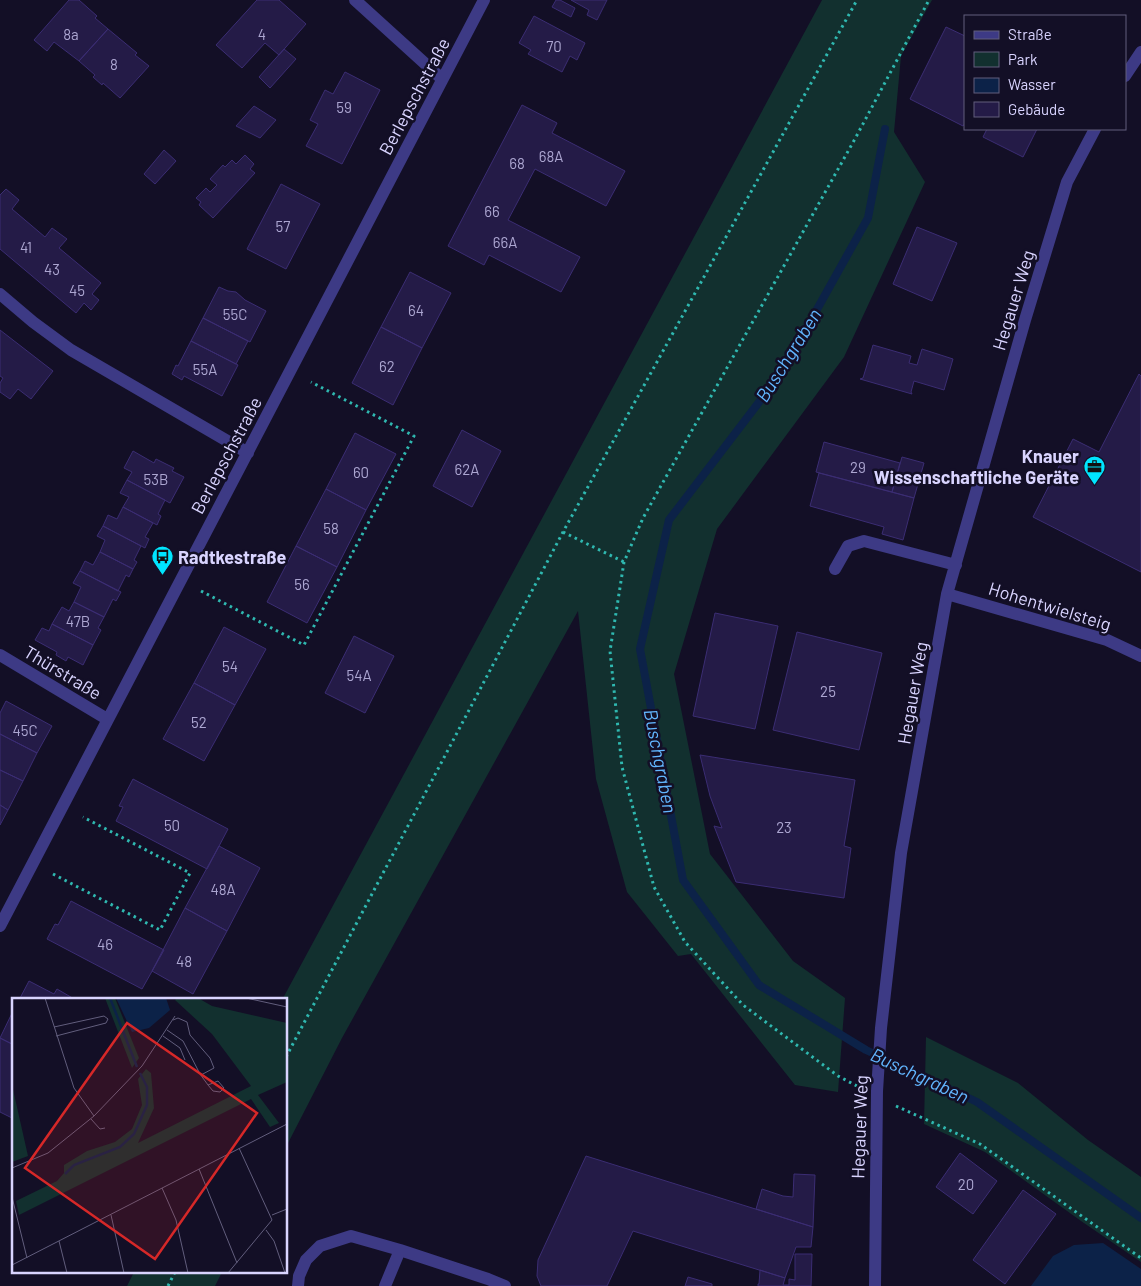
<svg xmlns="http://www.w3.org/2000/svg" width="1141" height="1286" viewBox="0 0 1141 1286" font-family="Barlow,sans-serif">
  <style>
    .green { fill: #12302f }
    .water { fill: #0c2248 }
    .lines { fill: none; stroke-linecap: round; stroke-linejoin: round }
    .stream { stroke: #0c2248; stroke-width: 8 }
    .building { fill: #241b47; stroke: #3b2d73 }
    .path { stroke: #2fb8b0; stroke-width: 3; stroke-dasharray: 2.5 4; stroke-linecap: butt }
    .minor { stroke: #3d3a85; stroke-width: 12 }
    .labels { text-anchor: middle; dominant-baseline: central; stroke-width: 5; stroke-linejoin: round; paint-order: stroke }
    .number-label { font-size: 15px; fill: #aca6d1 }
    .street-label { font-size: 18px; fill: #d9d4ff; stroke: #130f26 }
    .poi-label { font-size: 18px; font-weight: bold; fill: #d9d4ff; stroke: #130f26; text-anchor: end }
    .water-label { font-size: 19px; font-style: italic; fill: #62b6ff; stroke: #130f26 }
    .inset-river { fill: none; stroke: #0c2248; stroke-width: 2.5 }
    .inset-road { fill: none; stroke: #625e7d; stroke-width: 1 }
    .view { fill: #d62828; fill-opacity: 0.15; stroke: #d62828; stroke-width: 2.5 }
    .inset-edge { fill: none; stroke: #d9d4ff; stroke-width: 2.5 }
  </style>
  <rect width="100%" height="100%" fill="#130f26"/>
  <path class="green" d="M822,0H932L901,56L894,132L925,182L844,357L717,529L674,674L710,854L793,961L845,998L838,1092L795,1085L691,954L678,956L627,892L596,779L578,611L342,1038L286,1147V1000H282Z
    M926,1037L1018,1083L1088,1140L1141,1177V1262L1081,1221L985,1152L924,1124Z
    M134,1272H222L215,1286H127Z"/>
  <path class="water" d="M1103,1243L1141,1269V1286H1031L1053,1256L1074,1245Z"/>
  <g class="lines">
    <path class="stream" d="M885,129L868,218L782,372L669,520L640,649L683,880L759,985L866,1050L977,1102L1141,1218"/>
  </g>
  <path class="building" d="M69,0H79L97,16L95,18L108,29L79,61L54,42L47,51L34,40Z
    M257,0H279L306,24L279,55L265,43L242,68L216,45Z
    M556,0H560L575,8L571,17L552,7Z
    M571,0H607L597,20L587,15L589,10Z
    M534,16L585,43L577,60L570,56L562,72L528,54L531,50L519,43Z
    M946,27L965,36V123L963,126L910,99Z
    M108,29L137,53L135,55L149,66L120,98L103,83L102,85L93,77L95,75L79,61Z
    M284,49L296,59L270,88L259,77Z
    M345,72L380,90L342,164L306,146L318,124L310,120L325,90L333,94Z
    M522,105L557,123L552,133L625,171L606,206L535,169L508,220L580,257L561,292L489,255L484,265L448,246Z
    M254,106L276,120L260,138L236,126Z
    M987,129H1037L1023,157L983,137Z
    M164,150L176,161L155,184L144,174Z
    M245,155L254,164L250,169L255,173L213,218L199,205L201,202L196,198L206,188L210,192L217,185L210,179L223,165L225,167L232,160L236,164Z
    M281,184L320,204L286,269L247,249Z
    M6,189L19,200L12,209L45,237L52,228L67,239L59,248L101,283L92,294L99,300L91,310L84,303L76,313L0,249V195Z
    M917,227L957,243L932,301L893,284Z
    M410,272L451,293L422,348L381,327Z
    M219,287L228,291L236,292L245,300L266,311L250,342L203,318Z
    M203,318L248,341L236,364L191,341Z
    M381,327L422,348L393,405L352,383Z
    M0,330L53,371L31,399L18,389L10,399L0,392V383L3,378L0,376Z
    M191,341L238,365L222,396L184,376L182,380L172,374L176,365L178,366Z
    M873,345L911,356L909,363L917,365L922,349L953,359L944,390L914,381L911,392L912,394L860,379L863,378Z
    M1139,374L1141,376V572L1033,517L1073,439L1099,452Z
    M462,430L501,451L472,507L433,486Z
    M355,433L396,454L366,510L326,489Z
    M824,442L900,463L892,492L816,472Z
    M133,451L154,463L156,459L174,468L172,471L184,477L170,503L127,480L132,472L124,468Z
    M902,457L924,463L914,498L892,492Z
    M819,473L914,498L903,540L882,534L884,527L810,506Z
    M127,480L165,500L158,514L161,516L157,525L123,507L129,497L120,493Z
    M326,489L366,510L337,567L296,546Z
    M123,507L153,523L145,537L149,539L145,548L103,526L108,515L117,519Z
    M103,526L141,546L134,560L137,562L133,569L100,552L105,540L97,536Z
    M296,546L337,567L307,623L267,602Z
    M100,552L133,569L129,577L126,575L118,591L80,571L85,561L93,565Z
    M80,571L121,592L116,601L113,599L104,617L74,602L81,587L73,583Z
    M74,602L104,617L98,628L101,630L93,645L52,624L62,607L69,611Z
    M715,613L778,626L755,729L693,716Z
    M52,624L93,645L83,665L68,657L66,661L56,655L57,652L35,640L42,628L49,631Z
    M224,627L266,649L235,705L194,683Z
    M797,632L882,653L859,750L773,730Z
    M354,636L394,656L365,713L325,693Z
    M194,683L235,705L204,761L163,739Z
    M6,701L52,726L37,753L0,734V713Z
    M0,734L37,753L23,781L0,770Z
    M700,755L855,780L844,846L851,848L844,898L736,882L714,826L722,828L710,796Z
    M0,770L23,781L8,810L0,805Z
    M133,779L228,829L207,869L116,821L123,807L119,806Z
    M0,805L8,810L0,825Z
    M219,846L260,868L227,931L185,908Z
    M71,901L164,950L142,989L47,939L55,924L58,925Z
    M185,908L227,931L193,994L152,971Z
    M29,981L54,994L57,989L76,1000H19Z
    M14,1009V1045L0,1038Z
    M0,1038L14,1045V1119L0,1112Z
    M960,1153L997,1181L973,1214L936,1187Z
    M586,1156L813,1227L811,1247H796L785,1278L633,1231L607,1286H541L537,1276L538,1260Z
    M794,1174L815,1175L813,1227L756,1209L762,1189L783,1196L793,1197Z
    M1023,1190L1056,1214L1005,1284L973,1260Z
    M795,1254H812L811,1286H758V1284H759L760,1270L785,1278L783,1285H789V1279L795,1280Z
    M688,1277L712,1284V1286H685Z"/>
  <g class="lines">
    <path class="path" d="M563,532L624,562
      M201,591L304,645L414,436L311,382
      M53,874L160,930L190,873L83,817
      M286,1057L563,532L857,0
      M857,1086L838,1076L743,1005L685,942L654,887L622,767L610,651L624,562L643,518L856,137L929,0
      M896,1106L980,1144L1141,1258
      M168,1286L175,1272"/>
    <path class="minor" d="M355,0L442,79
      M1125,76L1141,52
      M0,294L33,322L71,350L248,453
      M835,569L848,546L864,541L956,565
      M947,594L1107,640L1141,656
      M0,655L107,719
      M0,926L484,0
      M298,1286L299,1276L306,1260L320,1246L351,1236L400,1250L488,1279L505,1286
      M385,1286L400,1250
      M875,1286L877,1091L881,1028L901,853L947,594L1025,320L1067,182L1095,129"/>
  </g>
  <defs>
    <symbol id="office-pin" viewBox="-11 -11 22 30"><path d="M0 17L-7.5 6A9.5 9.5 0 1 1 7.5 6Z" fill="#00e5ff" stroke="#130f26"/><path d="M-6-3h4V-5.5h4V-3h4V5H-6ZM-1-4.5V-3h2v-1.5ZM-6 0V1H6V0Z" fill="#111"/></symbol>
    <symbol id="bus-pin" viewBox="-11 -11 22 30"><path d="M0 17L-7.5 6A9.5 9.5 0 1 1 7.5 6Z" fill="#00e5ff" stroke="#130f26"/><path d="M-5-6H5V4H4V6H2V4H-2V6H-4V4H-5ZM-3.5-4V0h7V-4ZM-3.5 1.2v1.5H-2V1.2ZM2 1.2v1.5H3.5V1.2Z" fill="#111"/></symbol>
  </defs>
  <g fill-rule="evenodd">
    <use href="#office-pin" x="1082" y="454" width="25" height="34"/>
    <use href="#bus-pin" x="150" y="544" width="25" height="34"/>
  </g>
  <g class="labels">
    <g class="number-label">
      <text x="71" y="34">8a</text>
      <text x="262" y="34">4</text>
      <text x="554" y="46">70</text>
      <text x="114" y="64">8</text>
      <text x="344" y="107">59</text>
      <text x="551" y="156">68A</text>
      <text x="517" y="163">68</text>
      <text x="492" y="211">66</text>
      <text x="283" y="226">57</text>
      <text x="505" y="242">66A</text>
      <text x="26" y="247">41</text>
      <text x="52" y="269">43</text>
      <text x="77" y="290">45</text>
      <text x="416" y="310">64</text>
      <text x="235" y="314">55C</text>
      <text x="387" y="366">62</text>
      <text x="205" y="369">55A</text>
      <text x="858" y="467">29</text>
      <text x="467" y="469">62A</text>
      <text x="361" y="472">60</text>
      <text x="156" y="479">53B</text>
      <text x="331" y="528">58</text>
      <text x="302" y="584">56</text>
      <text x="78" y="621">47B</text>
      <text x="230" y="666">54</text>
      <text x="359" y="675">54A</text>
      <text x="828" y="691">25</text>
      <text x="199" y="722">52</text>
      <text x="25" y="730">45C</text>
      <text x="172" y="825">50</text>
      <text x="784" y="827">23</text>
      <text x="223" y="889">48A</text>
      <text x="105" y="944">46</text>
      <text x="184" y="961">48</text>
      <text x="966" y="1184">20</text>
    </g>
    <g class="street-label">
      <text transform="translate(414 96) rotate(-62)">Berlepschstraße</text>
      <text transform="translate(1013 300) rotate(-73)">Hegauer Weg</text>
      <text transform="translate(226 455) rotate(-62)">Berlepschstraße</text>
      <text transform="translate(1050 606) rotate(17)">Hohentwielsteig</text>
      <text transform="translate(63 672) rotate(31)">Thürstraße</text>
      <text transform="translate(912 693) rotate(-80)">Hegauer Weg</text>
      <text transform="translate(859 1127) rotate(-88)">Hegauer Weg</text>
    </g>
    <g class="poi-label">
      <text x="1079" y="456">Knauer<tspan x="1079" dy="21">Wissenschaftliche Geräte</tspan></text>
      <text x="178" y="557" text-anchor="start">Radtkestraße</text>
    </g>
    <g class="water-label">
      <text transform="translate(788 355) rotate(-58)">Buschgraben</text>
      <text transform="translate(661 761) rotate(79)">Buschgraben</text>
      <text transform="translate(920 1075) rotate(25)">Buschgraben</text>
    </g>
  </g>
  <g transform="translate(12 998)">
    <rect width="275" height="275" fill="#130f26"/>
    <path d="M93,0H103L127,60L120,70ZM165,0H186L200,8L275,25V84L246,97L267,125L258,129L239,101L7,217L4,203L45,183L52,175V167L75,153L103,144L120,131L130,107L126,81L134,71L139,75L142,110L126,145L239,88L200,36L163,2ZM0,87L16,158L0,164Z" fill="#12302f"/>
    <path d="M104,0H154L158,12L137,30L120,34Z" fill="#0c2248"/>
    <path class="inset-river" d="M98,0L125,69M53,176L62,167L108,149L122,136L135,107V89L128,75"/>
    <path class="inset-road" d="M33,0L62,90L82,118M234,0L275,9M161,22L166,20L175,24L178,37L198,60L202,70L189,77M42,29L92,18L96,21L94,25L44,38M155,32L171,43L188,76L196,87L201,93L208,94L212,90L206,83L196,87M151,38L168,50L173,62M79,121L88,131L93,130M0,170L36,155L82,118L130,68L163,18M187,171L225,265M150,190L164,222L176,275M0,199L15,260M99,217L112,275M260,217L275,211M254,232L262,243L273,275M47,243L55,275M0,267L275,126M216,275L260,222L227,150"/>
    <path class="view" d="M115,25L245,115L143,261L13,170Z"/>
    <rect width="275" height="275" class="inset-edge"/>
  </g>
  <rect x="964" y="15" width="162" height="115" fill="#130f26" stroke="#625e7d"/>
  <rect x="974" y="31" width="25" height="8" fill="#3d3a85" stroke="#625e7d"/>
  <text x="1008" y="40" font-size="15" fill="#d9d4ff">Straße</text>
  <rect x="974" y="52" width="25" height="15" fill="#12302f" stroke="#625e7d"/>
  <text x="1008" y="65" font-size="15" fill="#d9d4ff">Park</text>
  <rect x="974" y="78" width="25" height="15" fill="#0c2248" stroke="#625e7d"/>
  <text x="1008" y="90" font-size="15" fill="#d9d4ff">Wasser</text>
  <rect x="974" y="102" width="25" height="15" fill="#241b47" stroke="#625e7d"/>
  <text x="1008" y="115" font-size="15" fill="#d9d4ff">Gebäude</text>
</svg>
